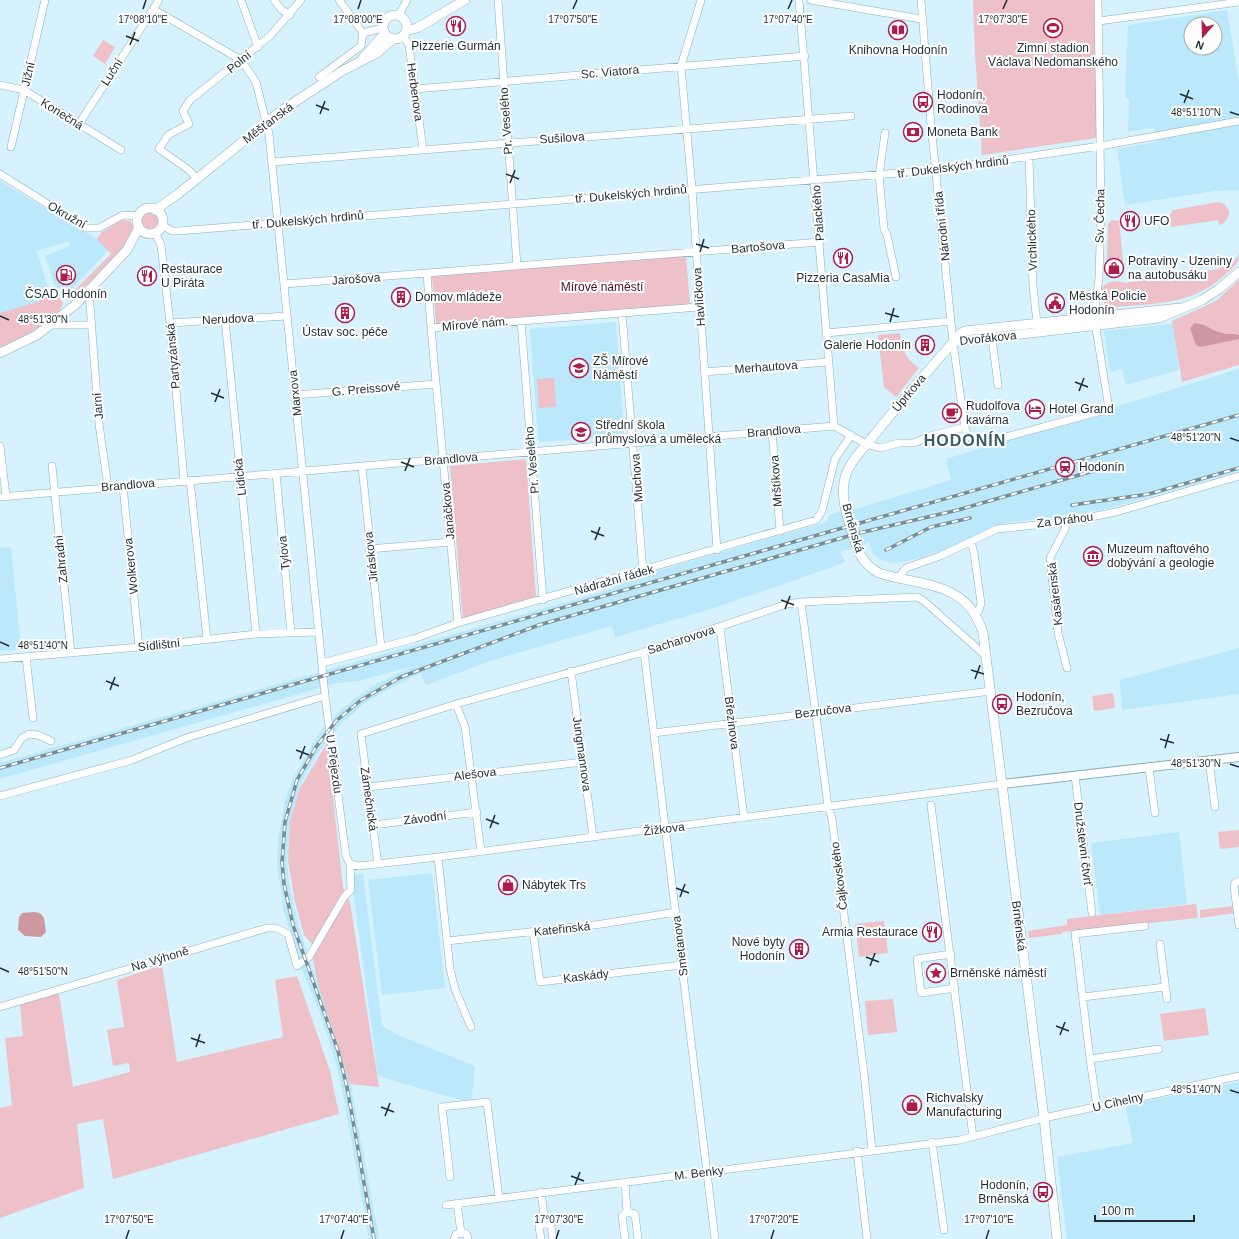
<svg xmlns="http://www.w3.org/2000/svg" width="1239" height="1239" viewBox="0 0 1239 1239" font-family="Helvetica,sans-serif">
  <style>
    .built { fill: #bbe8fa; fill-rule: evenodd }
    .green { fill: #eec0c7 }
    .water { fill: #cf979f }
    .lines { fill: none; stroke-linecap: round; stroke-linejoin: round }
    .minor-casing { stroke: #8cafbc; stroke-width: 8 }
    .tertiary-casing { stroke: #8cafbc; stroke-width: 10 }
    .secondary-casing { stroke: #8cafbc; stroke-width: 10 }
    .minor { stroke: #fff; stroke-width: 7 }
    .tertiary { stroke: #fff; stroke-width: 8 }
    .secondary { stroke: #fff; stroke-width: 9 }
    .rail-casing { stroke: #788e97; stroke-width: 3.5 }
    .rail { stroke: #fff; stroke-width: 2; stroke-dasharray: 6; stroke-linecap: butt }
    .ticks { fill: none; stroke: #1f2d33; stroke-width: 1.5 }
    .labels { text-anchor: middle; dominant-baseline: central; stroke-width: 4; stroke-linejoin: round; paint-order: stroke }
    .poi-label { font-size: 12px; fill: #1f2d33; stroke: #fff; text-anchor: start }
    .street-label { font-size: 12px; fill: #1f2d33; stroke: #fff }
    .park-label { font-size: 12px; fill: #4f0b1f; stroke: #fff }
    .district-label { font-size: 16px; font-weight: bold; letter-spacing: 1px; fill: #3b5b67; stroke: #fff }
    .ticks-label { font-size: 10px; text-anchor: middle; fill: #1f2d33; stroke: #fff; stroke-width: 4; stroke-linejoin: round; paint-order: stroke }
  </style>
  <rect width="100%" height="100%" fill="#d5f2fe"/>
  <path class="built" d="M1227,10L1239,83V190L1214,191L1125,205L1117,149L1157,142L1154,127L1128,132L1129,99L1125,98L1128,25ZM1191,24H1215V48H1191Z
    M0,181L97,239L108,250L71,290L69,287L58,288L54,283L45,256L70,246L69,241L37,251L50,294H39L41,301L0,313Z
    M616,322L624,433L621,436L540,442L538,439L530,329Z
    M1173,324L1179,370L1126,385L1122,369L1110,372L1104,331Z
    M1239,369V471L1110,508L1080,514L1011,522L990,527L957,545L917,559L894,563L881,560L873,553L869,542L840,552L845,561L841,564L708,610L615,637L612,626L490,661L426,685L421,673L383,692L364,704L340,725L320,750L302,782L290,823L287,862L289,883L298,924L309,959L327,1005L343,1050L351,1086L379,1239H369L342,1088L333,1053L318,1008L299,963L283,908L277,862L278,840L285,800L293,778L320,732L343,708L358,696L378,683L414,666L358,681L337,683L0,779V763L612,589L621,581L827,522L829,515L849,508L851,510L856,509L951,480L946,459Z
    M11,547L21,649L0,651V548Z
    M1239,648V694L1122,710L1120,680Z
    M1179,832L1187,904L1100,915L1091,843Z
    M432,873L445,988L382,995L368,880Z
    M363,874L382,1026L400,1036L475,1066L471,1103L378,1076L351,875Z
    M1239,1082V1239H1067L1057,1157L1133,1143L1125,1105Z"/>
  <path class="green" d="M973,0H1096L1098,38L1096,138L982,155L975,54Z
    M103,40L115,47L105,64L93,56Z
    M1219,202L1224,204L1229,211C1229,218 1226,223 1219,225L1218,220L1171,227L1170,215L1173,210Z
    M141 221a9 9 0 1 1 18 0a9 9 0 1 1-18 0Z
    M122,220L130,221L134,227L122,250L83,288L74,291L111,254L97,239L101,233Z
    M1112,220L1119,221L1123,262L1119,269L1116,270V265L1113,266V270L1109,268L1107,261L1108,224Z
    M1239,254C1239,263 1234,267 1228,272C1194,305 1159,303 1115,307L1105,305L1101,299L1102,288C1108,280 1117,281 1125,283L1219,269L1223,266L1232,264Z
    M686,256L690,305L436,324L432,275Z
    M1239,280V365L1182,382L1172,321L1216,301Z
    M39,294C50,294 57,293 63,303C58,321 16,340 0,348V313L40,301Z
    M900,333C902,350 905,358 919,368L896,397L884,387L878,335Z
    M554,378L556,407L539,408L537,379Z
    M526,459L536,597L463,621L450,466Z
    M1113,693L1115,708L1094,711L1092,696Z
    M327,743L343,888L350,902L379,1087L350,1084L317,980L313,961L314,946L304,935L295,902L288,860L290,821L300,788Z
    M1239,830V847L1220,849L1218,832Z
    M1196,904L1198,918L1062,932V934L1029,938L1028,931L1067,925V919Z
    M1234,906L1236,913L1200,918V910Z
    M884,921L888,953L859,957L855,924Z
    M162,965L177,1062L283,1037L275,980L297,976L330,1071L339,1114L113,1179L103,1119L77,1124L84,1188L0,1218V1108L12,1105L5,1038L23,1036L20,1004L59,993L73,1087L130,1072L129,1063L113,1066L107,1030L124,1027L117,980Z
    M893,999L897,1032L868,1035L865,1001Z
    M1205,1008L1209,1035L1164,1041L1160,1014Z"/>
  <path class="water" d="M1195,323C1208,324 1211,331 1222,333C1228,335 1233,333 1239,335V339L1200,347L1196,345L1190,328Z
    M34,912L40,913L44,918L46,932L41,937L25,936L18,930L19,917L22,913Z"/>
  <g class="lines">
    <defs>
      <path id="minor" d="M241,0L258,47
        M274,0L282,10L290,15
        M339,0L363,33
        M498,0L517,266
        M701,0L681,66L692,189L717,550
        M799,0L834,426
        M811,0L921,19
        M921,0L931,125L953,342L964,422C966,435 971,442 984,443L1109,409L1094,316L1099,278L1101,213L1098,0
        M153,9L241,60L256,82L269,134L325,696L346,856L350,864
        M398,16L407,0
        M1099,21L1239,2
        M363,33L383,28
        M403,36L409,45L423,150
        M319,77L361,46L363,33
        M0,85L24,90L121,150
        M415,89L805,56
        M79,124L159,0
        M885,133L879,175L884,229L887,235L896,277
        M11,147L45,0
        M1029,157L1033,286L1037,323
        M272,162L851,116
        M0,174L86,228H99L123,215L138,216
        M197,179L189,170L159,149L168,135L189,124L183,111L190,100L270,36L301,0
        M162,225L172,231H178L936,170L1100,146L1239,121
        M155,232L161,245L170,323L184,480
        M284,284L427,273
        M89,292L99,424L108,487
        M699,307L431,328L427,273L820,242
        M622,313L643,571
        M225,319L256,634
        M521,321L543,600
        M170,323L287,316
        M52,325H92
        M431,328L458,623
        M826,333L951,321
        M992,338L998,385
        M704,372L828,362
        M295,395L436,384
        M772,431L780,531
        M0,446L6,496
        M52,466L71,653
        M362,467L381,647
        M276,473L291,633
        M190,480L207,639
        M123,486L139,647
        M0,497L834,426L866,444L880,448L899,443H914L930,436L965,427
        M1066,522L1065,529L1050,558L1058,633L1067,668
        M971,541L974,553L981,603L979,610L976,615
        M369,549L451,542
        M898,578L906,568L940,556L997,529L1066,522L1116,512L1239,476
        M801,602L828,806L832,819L864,1073L872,1150
        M720,628L744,818
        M644,652L715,1239
        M26,657L33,718
        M0,659L139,647L256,634L319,632
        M322,663L413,639L458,623L816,520L822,511L835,459L851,435
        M571,671L593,837
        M456,704L465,727L481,852
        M654,733L991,691
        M0,755L14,750L22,738L29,734L38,735L51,741
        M1209,760L1215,807
        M1149,768L1155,813
        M1075,776L1092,913
        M368,787L583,762
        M0,796L132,760L186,738L325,696
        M931,805L973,1137
        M373,825L477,812
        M438,857L450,969L455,989L471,1027
        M350,864L359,866L438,857L1002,784
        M378,864L361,734L456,704L644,652L787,604L801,602L917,597L924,601L987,657
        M1239,881L1235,883L1234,887L1239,925
        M533,932L540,982L682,965
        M447,941L602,924L676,912
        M1160,944L1167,999
        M951,954L917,959L921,993L955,988
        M1083,997L1165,987
        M0,1007L267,928H276L288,934L297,966L309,957L344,897L351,890L350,864
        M1090,1059L1075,934L1145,926
        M1097,1107L1090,1059L1159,1049
        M932,1142L944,1230
        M857,1151L867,1239
        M450,1177L442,1107L487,1102L499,1198
        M625,1182L627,1212
        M541,1192L545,1223
        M457,1203L461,1233
        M446,1205L960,1140L1044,1118L1239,1076
        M454,1239L456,1234L465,1233L467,1235L468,1239
        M541,1239L539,1227L545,1223L551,1226L553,1239
        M625,1239L622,1216L627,1212L635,1214L638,1239"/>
      <path id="tertiary" d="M1002,784L1239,757"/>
      <path id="secondary" d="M383 27a12 12 0 1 1 24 0a12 12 0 1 1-24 0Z
        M406,31L417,28L465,0
        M363,58L385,33
        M137 221a13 13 0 1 1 26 0a13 13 0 1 1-26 0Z
        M155,210L178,194L281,111L342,71L377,53L393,39
        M953,342L1159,318L1202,300L1219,289L1239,272
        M0,353L37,335L75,305L127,250L139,227
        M1057,1239L1044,1118L983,633C967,580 922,587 879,573C862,564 857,550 852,532C847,515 840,496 845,478C849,462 862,450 872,438C900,402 931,368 961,333L965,331L1180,308"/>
    </defs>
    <use href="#minor" class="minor-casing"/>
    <use href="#tertiary" class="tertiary-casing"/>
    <use href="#secondary" class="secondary-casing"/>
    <use href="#minor" class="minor"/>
    <use href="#tertiary" class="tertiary"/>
    <use href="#secondary" class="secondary"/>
    <defs>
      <path id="rail" d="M1072,505L1149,494L1239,468
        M886,550L931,527L970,518
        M0,768L1239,415
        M374,1239L347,1087L338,1051L293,925L284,884L282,862L285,822L297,780L316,747L336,721L361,700L401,677L539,625L859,533L958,510L1100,469"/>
    </defs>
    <use href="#rail" class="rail-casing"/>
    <use href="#rail" class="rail"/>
  </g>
  <path class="ticks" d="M143,9L146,0M358,9L361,0M573,9L577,0M788,9L792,0M1003,9L1007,0M126,36L139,41M130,45L135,32M1180,94L1193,99M1184,103L1189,90M316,105L329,110M1230,112L1239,115M320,114L325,101M506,174L519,179M510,183L515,170M696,244L709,248M700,252L704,239M885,313L899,317M0,316L9,320M890,322L894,308M1075,382L1088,387M1079,391L1084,378M211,393L224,398M215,402L220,389M1230,438L1239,441M401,462L414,467M405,471L410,458M591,531L604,536M595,540L600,527M781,600L794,605M785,609L790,596M0,642L9,646M971,670L984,674M975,679L980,665M106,681L119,686M110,690L115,677M1160,739L1174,743M1165,748L1169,734M296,750L309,755M300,759L305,746M1230,764L1239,767M486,819L499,824M490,828L495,815M676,888L689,893M680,897L685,884M866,957L879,962M870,966L875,953M0,968L9,972M1056,1026L1069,1031M1060,1035L1065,1022M191,1038L205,1043M196,1047L200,1034M1230,1090L1239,1093M381,1107L394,1112M385,1116L390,1103M571,1176L584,1181M575,1185L580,1172M126,1239L129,1230M341,1239L344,1230M556,1239L559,1230M771,1239L774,1230M986,1239L989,1230"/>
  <defs>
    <symbol id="restaurant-ring" viewBox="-11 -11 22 22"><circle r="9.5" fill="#fff" stroke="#ae1c4c" stroke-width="1.5"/><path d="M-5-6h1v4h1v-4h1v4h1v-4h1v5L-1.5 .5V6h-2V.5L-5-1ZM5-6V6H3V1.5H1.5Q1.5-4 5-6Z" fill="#ae1c4c"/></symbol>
    <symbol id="stadium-ring" viewBox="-11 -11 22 22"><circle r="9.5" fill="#fff" stroke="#ae1c4c" stroke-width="1.5"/><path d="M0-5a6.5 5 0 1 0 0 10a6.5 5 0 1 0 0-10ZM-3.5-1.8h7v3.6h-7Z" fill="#ae1c4c"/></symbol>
    <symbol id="library-ring" viewBox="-11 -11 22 22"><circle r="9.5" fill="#fff" stroke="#ae1c4c" stroke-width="1.5"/><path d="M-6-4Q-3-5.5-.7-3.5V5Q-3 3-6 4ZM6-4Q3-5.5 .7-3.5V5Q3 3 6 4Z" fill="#ae1c4c"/></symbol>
    <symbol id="bus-ring" viewBox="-11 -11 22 22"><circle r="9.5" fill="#fff" stroke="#ae1c4c" stroke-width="1.5"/><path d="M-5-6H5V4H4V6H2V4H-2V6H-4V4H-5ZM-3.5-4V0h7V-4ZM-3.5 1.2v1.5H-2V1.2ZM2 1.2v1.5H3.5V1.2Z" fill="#ae1c4c"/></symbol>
    <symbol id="bank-ring" viewBox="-11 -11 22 22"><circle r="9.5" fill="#fff" stroke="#ae1c4c" stroke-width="1.5"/><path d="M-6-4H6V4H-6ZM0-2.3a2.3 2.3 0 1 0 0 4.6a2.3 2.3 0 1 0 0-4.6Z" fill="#ae1c4c"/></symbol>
    <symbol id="shop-ring" viewBox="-11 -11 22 22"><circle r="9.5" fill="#fff" stroke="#ae1c4c" stroke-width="1.5"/><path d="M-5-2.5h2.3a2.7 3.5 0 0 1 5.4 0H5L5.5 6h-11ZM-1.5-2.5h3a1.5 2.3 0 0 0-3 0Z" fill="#ae1c4c"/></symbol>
    <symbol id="fuel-ring" viewBox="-11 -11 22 22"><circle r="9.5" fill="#fff" stroke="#ae1c4c" stroke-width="1.5"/><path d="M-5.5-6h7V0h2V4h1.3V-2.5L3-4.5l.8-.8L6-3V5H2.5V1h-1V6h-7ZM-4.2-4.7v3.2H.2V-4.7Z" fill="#ae1c4c"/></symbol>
    <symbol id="building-ring" viewBox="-11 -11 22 22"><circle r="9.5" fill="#fff" stroke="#ae1c4c" stroke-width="1.5"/><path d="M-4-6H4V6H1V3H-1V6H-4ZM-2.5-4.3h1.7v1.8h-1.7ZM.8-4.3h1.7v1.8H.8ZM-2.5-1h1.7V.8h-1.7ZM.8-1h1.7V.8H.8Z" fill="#ae1c4c"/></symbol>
    <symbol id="civic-ring" viewBox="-11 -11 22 22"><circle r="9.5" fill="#fff" stroke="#ae1c4c" stroke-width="1.5"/><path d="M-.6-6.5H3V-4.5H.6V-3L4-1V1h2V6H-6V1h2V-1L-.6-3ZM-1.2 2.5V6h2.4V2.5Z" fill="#ae1c4c"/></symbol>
    <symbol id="school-ring" viewBox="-11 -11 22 22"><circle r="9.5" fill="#fff" stroke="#ae1c4c" stroke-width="1.5"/><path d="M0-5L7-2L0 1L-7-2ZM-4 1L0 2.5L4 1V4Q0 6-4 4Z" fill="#ae1c4c"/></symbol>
    <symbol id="hotel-ring" viewBox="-11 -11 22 22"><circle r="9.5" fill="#fff" stroke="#ae1c4c" stroke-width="1.5"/><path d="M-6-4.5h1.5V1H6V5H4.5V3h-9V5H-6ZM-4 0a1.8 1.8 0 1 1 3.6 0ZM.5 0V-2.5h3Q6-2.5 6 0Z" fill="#ae1c4c"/></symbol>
    <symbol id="cafe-ring" viewBox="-11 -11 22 22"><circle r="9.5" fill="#fff" stroke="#ae1c4c" stroke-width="1.5"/><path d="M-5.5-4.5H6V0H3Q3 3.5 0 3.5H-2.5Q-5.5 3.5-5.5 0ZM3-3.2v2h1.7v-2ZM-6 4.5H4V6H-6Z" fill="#ae1c4c"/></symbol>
    <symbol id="station-ring" viewBox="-11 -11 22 22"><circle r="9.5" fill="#fff" stroke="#ae1c4c" stroke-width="1.5"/><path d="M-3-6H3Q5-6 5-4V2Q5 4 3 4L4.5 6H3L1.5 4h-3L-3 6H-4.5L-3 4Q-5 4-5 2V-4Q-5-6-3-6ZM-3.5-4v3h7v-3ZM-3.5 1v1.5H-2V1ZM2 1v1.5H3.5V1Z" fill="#ae1c4c"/></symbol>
    <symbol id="museum-ring" viewBox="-11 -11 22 22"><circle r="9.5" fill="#fff" stroke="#ae1c4c" stroke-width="1.5"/><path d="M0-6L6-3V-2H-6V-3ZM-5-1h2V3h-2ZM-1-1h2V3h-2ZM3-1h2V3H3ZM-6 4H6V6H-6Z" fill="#ae1c4c"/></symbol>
    <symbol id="sight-ring" viewBox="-11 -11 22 22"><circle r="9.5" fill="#fff" stroke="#ae1c4c" stroke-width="1.5"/><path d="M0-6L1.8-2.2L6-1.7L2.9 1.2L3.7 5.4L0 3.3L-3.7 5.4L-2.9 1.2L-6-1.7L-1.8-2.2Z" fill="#ae1c4c"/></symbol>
  </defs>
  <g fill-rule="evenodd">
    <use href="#restaurant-ring" x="445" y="15" width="22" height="22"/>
    <use href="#stadium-ring" x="1042" y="17" width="22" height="22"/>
    <use href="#library-ring" x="887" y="19" width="22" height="22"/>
    <use href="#bus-ring" x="912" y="91" width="22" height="22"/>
    <use href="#bank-ring" x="902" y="121" width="22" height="22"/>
    <use href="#restaurant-ring" x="1119" y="210" width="22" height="22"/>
    <use href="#restaurant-ring" x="832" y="247" width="22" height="22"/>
    <use href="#shop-ring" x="1103" y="257" width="22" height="22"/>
    <use href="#fuel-ring" x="55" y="264" width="22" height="22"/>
    <use href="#restaurant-ring" x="136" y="265" width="22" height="22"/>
    <use href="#building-ring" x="390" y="286" width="22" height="22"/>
    <use href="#civic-ring" x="1044" y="292" width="22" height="22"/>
    <use href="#building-ring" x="334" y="302" width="22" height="22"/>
    <use href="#building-ring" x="914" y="334" width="22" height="22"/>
    <use href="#school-ring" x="568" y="357" width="22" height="22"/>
    <use href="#hotel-ring" x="1024" y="398" width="22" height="22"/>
    <use href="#cafe-ring" x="941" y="402" width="22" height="22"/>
    <use href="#school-ring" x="570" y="421" width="22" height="22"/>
    <use href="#station-ring" x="1054" y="456" width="22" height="22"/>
    <use href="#museum-ring" x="1082" y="545" width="22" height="22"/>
    <use href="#bus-ring" x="991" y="693" width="22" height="22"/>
    <use href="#shop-ring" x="497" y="874" width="22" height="22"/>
    <use href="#restaurant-ring" x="921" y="921" width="22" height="22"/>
    <use href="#building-ring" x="788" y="938" width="22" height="22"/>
    <use href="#sight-ring" x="925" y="962" width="22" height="22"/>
    <use href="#shop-ring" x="901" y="1094" width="22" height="22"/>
    <use href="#bus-ring" x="1032" y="1181" width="22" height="22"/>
  </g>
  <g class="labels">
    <g class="poi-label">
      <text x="456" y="46" text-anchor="middle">Pizzerie Gurmán</text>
      <text x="1053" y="48" text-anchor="middle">Zimní stadion<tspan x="1053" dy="14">Václava Nedomanského</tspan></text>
      <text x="898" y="50" text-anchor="middle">Knihovna Hodonín</text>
      <text x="937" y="95">Hodonín,<tspan x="937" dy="14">Rodinova</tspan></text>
      <text x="927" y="132">Moneta Bank</text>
      <text x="1144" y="221">UFO</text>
      <text x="1128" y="261">Potraviny - Uzeniny<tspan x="1128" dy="14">na autobusáku</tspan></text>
      <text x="161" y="269">Restaurace<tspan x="161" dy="14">U Piráta</tspan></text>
      <text x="843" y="278" text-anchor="middle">Pizzeria CasaMia</text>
      <text x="66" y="294" text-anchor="middle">ČSAD Hodonín</text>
      <text x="1069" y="296">Městká Policie<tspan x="1069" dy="14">Hodonín</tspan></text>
      <text x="415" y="297">Domov mládeže</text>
      <text x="345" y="332" text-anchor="middle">Ústav soc. péče</text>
      <text x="911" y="345" text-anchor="end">Galerie Hodonín</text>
      <text x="593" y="361">ZŠ Mírové<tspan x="593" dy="14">Náměstí</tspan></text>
      <text x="966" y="406">Rudolfova<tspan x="966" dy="14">kavárna</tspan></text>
      <text x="1049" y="409">Hotel Grand</text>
      <text x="595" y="425">Střední škola<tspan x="595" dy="14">průmyslová a umělecká</tspan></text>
      <text x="1079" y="467">Hodonín</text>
      <text x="1107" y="549">Muzeum naftového<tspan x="1107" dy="14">dobývání a geologie</tspan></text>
      <text x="1016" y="697">Hodonín,<tspan x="1016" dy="14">Bezručova</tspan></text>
      <text x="522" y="885">Nábytek Trs</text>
      <text x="918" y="932" text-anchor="end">Armia Restaurace</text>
      <text x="785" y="942" text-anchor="end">Nové byty<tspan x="785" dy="14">Hodonín</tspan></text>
      <text x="950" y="973">Brněnské náměstí</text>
      <text x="926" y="1098">Richvalsky<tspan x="926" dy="14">Manufacturing</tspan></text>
      <text x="1029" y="1185" text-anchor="end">Hodonín,<tspan x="1029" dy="14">Brněnská</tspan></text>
    </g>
    <g class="street-label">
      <text transform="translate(239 62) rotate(-39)">Polní</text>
      <text transform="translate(112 72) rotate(-57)">Luční</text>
      <text transform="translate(610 72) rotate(-5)">Sc. Viatora</text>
      <text transform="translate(28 74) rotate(-77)">Jižní</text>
      <text transform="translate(415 92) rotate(82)">Herbenova</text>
      <text transform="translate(62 114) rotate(32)">Konečná</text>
      <text transform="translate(506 121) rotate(-94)">Pr. Veselého</text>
      <text transform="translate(268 123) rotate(-37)">Měšťanská</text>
      <text transform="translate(562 138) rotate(-4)">Sušilova</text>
      <text transform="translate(953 167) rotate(-7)">tř. Dukelských hrdinů</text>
      <text transform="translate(631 194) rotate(-5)">tř. Dukelských hrdinů</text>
      <text transform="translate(818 213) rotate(-94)">Palackého</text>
      <text transform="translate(67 215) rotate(30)">Okružní</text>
      <text transform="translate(1100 216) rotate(-89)">Sv. Čecha</text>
      <text transform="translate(308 220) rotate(-5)">tř. Dukelských hrdinů</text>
      <text transform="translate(942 226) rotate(-96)">Národní třída</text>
      <text transform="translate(1032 240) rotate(-92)">Vrchlického</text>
      <text transform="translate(758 247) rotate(-5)">Bartošova</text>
      <text transform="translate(356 279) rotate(-4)">Jarošova</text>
      <text transform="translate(699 297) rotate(-94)">Havlíčkova</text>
      <text transform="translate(228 319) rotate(-3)">Nerudova</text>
      <text transform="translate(475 324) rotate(-5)">Mírové nám.</text>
      <text transform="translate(988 338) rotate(-6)">Dvořákova</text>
      <text transform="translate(173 356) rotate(-95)">Partyzánská</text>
      <text transform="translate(766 367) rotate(-4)">Merhautova</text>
      <text transform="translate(366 389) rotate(-5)">G. Preissové</text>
      <text transform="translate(295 393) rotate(-96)">Marxova</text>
      <text transform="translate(909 393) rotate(-50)">Úprkova</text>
      <text transform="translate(98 406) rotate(-95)">Jarní</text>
      <text transform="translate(774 431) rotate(-5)">Brandlova</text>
      <text transform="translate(451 459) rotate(-5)">Brandlova</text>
      <text transform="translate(532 460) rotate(-95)">Pr. Veselého</text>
      <text transform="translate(240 477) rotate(-96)">Lidická</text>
      <text transform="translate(637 478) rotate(-94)">Muchova</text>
      <text transform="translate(776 481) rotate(-94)">Mrštíkova</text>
      <text transform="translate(128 485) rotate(-5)">Brandlova</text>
      <text transform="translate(448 511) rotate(-95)">Janáčkova</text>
      <text transform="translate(1065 520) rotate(-7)">Za Dráhou</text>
      <text transform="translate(853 528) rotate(74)">Brněnská</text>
      <text transform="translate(284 553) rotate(-96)">Tylova</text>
      <text transform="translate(371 557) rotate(-96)">Jiráskova</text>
      <text transform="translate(61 559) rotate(-96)">Zahradní</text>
      <text transform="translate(131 566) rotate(-96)">Wolkerova</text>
      <text transform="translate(614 580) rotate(-16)">Nádražní řádek</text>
      <text transform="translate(1055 594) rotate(-96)">Kasárenská</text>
      <text transform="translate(681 640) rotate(-18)">Sacharovova</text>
      <text transform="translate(159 645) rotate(-6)">Sídlištní</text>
      <text transform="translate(823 711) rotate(-7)">Bezručova</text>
      <text transform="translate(732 723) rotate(83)">Březinova</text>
      <text transform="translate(582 754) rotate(82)">Jungmannova</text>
      <text transform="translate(334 764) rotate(82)">U Přejezdu</text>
      <text transform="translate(475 774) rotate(-7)">Alešova</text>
      <text transform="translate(369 799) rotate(82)">Zámečnická</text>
      <text transform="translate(425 818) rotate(-7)">Závodní</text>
      <text transform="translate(664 829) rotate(-7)">Žižkova</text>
      <text transform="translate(1083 844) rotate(83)">Družstevní čtvrť</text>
      <text transform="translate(839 876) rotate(-97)">Čajkovského</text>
      <text transform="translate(1019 926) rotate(83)">Brněnská</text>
      <text transform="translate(562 929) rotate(-6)">Kateřinská</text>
      <text transform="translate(680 946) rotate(-97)">Smetanova</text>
      <text transform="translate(160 959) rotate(-17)">Na Výhoně</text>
      <text transform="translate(586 976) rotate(-7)">Kaskády</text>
      <text transform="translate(1118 1102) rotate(-13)">U Cihelny</text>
      <text transform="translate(699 1173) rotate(-7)">M. Benky</text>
    </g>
    <g class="park-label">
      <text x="602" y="287">Mírové náměstí</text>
    </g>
    <g class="district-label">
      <text x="965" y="440">HODONÍN</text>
    </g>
  </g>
  <g class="ticks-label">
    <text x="143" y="23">17°08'10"E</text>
    <text x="358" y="23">17°08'00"E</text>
    <text x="573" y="23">17°07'50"E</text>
    <text x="788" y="23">17°07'40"E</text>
    <text x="1003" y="23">17°07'30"E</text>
    <text x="1196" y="116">48°51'10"N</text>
    <text x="43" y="323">48°51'30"N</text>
    <text x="1196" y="441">48°51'20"N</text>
    <text x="43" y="649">48°51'40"N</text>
    <text x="1196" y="767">48°51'30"N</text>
    <text x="43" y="975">48°51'50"N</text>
    <text x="1196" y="1093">48°51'40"N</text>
    <text x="129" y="1223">17°07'50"E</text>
    <text x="344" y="1223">17°07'40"E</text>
    <text x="559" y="1223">17°07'30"E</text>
    <text x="774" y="1223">17°07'20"E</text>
    <text x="989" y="1223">17°07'10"E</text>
  </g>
  <g transform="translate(1203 36) rotate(200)"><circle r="19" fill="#ffffff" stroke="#a5abad"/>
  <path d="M0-3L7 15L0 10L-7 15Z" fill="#ae1c4c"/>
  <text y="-6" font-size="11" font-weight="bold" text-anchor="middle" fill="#1f2d33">N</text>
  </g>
  <path d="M1095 1215v6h99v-6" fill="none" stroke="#1f2d33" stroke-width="2"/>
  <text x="1101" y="1215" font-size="12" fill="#1f2d33" stroke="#ffffff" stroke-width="3" paint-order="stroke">100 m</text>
</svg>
